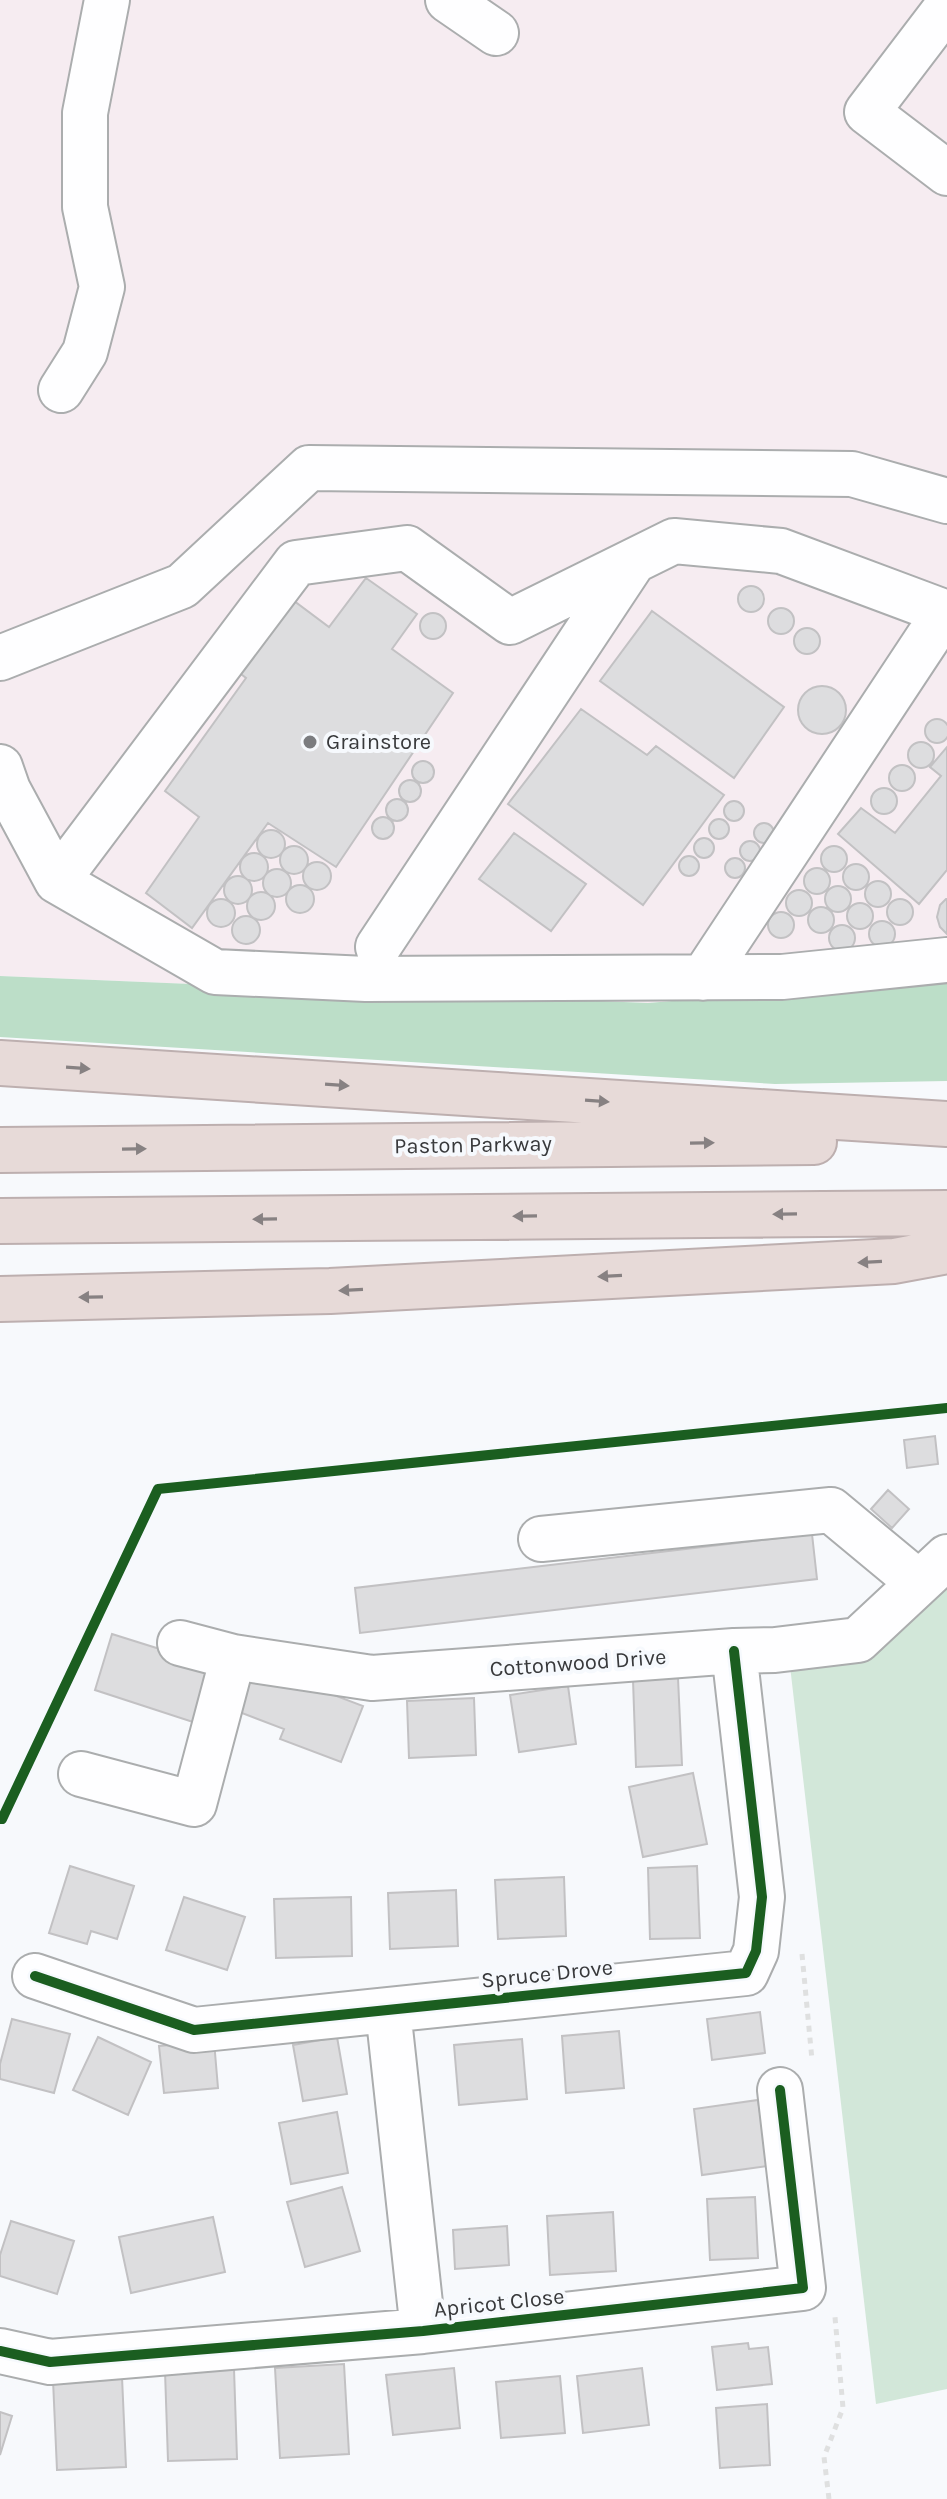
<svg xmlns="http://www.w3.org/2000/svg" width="947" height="2499" viewBox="0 0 947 2499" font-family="Karla,sans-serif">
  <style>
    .industrial { fill: #f6ecf1 }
    .green { fill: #d2e7d9 }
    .forest { fill: #bcdec8 }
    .building { fill: #dddddf; stroke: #c2c1c3; stroke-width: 2 }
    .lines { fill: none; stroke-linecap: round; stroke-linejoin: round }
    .minor-casing { stroke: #abadae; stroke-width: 48 }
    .highway-casing { stroke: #bdafaf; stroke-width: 48 }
    .path { stroke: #dfe0e0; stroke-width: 5; stroke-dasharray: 6 6; stroke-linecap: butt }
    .minor { stroke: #fefeff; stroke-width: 44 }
    .highway { stroke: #e7dad8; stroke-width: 44 }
    .cycleway-casing { stroke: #f6f9fd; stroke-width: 15 }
    .cycleway { stroke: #1b5e20; stroke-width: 10 }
    .oneway { fill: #878182 }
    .poi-dot { fill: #7b7c7f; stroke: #f6f9fd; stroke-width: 3 }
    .labels { text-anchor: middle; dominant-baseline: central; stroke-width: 8; stroke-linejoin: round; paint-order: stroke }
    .poi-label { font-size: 22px; fill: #38393b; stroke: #f6f9fd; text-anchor: start }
    .street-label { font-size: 22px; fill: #38393b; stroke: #f6f9fd }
  </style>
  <rect width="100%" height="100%" fill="#f7f9fc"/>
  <path class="industrial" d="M0,0H947V978L648,1003L0,976Z"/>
  <path class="green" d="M947,1580V2389L876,2404L790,1666L861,1663Z"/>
  <path class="forest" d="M0,976L648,1003L947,978V1081L775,1084L0,1037Z"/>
  <path class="building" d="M366,578L417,614L392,649L453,693L336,867L268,823L192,928L146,893L199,817L165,791L246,678L232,667L286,595L329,627Z
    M738 599a13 13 0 1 1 26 0a13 13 0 1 1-26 0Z
    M768 621a13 13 0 1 1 26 0a13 13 0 1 1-26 0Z
    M652,611L784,707L734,778L600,681Z
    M420 626a13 13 0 1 1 26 0a13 13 0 1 1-26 0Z
    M794 641a13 13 0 1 1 26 0a13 13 0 1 1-26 0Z
    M798 710a24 24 0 1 1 48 0a24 24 0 1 1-48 0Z
    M581,709L647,755L656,746L724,795L643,905L508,804Z
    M925 731a12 12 0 1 1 24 0a12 12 0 1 1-24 0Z
    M908 755a13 13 0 1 1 26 0a13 13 0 1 1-26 0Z
    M947,747V870L919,904L838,834L861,808L895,833L941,776L930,767Z
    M412 772a11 11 0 1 1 22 0a11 11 0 1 1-22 0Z
    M889 778a13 13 0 1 1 26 0a13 13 0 1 1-26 0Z
    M399 791a11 11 0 1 1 22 0a11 11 0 1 1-22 0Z
    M871 801a13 13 0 1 1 26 0a13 13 0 1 1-26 0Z
    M386 810a11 11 0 1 1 22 0a11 11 0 1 1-22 0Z
    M724 811a10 10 0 1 1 20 0a10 10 0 1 1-20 0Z
    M372 828a11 11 0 1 1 22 0a11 11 0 1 1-22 0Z
    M709 829a10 10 0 1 1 20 0a10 10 0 1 1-20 0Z
    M754 833a10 10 0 1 1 20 0a10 10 0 1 1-20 0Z
    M257 844a14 14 0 1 1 28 0a14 14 0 1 1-28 0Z
    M514,833L586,884L551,931L479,879Z
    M694 848a10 10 0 1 1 20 0a10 10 0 1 1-20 0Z
    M740 851a10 10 0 1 1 20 0a10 10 0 1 1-20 0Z
    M821 859a13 13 0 1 1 26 0a13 13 0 1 1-26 0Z
    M280 860a14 14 0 1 1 28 0a14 14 0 1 1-28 0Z
    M240 867a14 14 0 1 1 28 0a14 14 0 1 1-28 0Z
    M679 866a10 10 0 1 1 20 0a10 10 0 1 1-20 0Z
    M725 868a10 10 0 1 1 20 0a10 10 0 1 1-20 0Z
    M303 876a14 14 0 1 1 28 0a14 14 0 1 1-28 0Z
    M843 877a13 13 0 1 1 26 0a13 13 0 1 1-26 0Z
    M804 881a13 13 0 1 1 26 0a13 13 0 1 1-26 0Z
    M263 883a14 14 0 1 1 28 0a14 14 0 1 1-28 0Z
    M224 890a14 14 0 1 1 28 0a14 14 0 1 1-28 0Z
    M865 894a13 13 0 1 1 26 0a13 13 0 1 1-26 0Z
    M286 899a14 14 0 1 1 28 0a14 14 0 1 1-28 0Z
    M825 899a13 13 0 1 1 26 0a13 13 0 1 1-26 0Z
    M786 903a13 13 0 1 1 26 0a13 13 0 1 1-26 0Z
    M247 906a14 14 0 1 1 28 0a14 14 0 1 1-28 0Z
    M887 912a13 13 0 1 1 26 0a13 13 0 1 1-26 0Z
    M946,899H947V934L940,927L937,917L940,905Z
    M207 913a14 14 0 1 1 28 0a14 14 0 1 1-28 0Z
    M847 916a13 13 0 1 1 26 0a13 13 0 1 1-26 0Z
    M808 920a13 13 0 1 1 26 0a13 13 0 1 1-26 0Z
    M768 925a13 13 0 1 1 26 0a13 13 0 1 1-26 0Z
    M232 930a14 14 0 1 1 28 0a14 14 0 1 1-28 0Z
    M869 934a13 13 0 1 1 26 0a13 13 0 1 1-26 0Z
    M829 938a13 13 0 1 1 26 0a13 13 0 1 1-26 0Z
    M935,1436L938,1464L907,1468L904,1440Z
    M888,1490L909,1509L892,1528L871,1509Z
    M812,1534L817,1579L360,1633L355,1588Z
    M112,1634L217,1667L199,1724L95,1690Z
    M252,1664L363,1706L341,1762L280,1739L284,1729L234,1710Z
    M678,1678L682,1765L636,1767L633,1680Z
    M568,1686L576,1744L519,1752L510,1695Z
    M474,1698L476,1755L409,1758L407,1701Z
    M693,1773L707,1844L643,1857L629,1787Z
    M70,1866L134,1886L117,1939L91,1931L87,1944L49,1933Z
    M697,1866L700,1938L650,1939L648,1868Z
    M564,1877L566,1936L498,1939L495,1880Z
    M456,1890L458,1946L390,1949L388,1893Z
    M184,1897L245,1917L227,1970L166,1950Z
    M351,1897L352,1956L276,1958L274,1899Z
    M760,2012L765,2053L712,2060L707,2019Z
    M12,2019L70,2034L54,2093L0,2079V2064Z
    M619,2031L624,2088L566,2093L562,2036Z
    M98,2037L151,2062L128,2115L73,2090Z
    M337,2037L347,2094L303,2101L293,2045Z
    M522,2039L527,2099L459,2105L454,2045Z
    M214,2041L218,2088L164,2093L159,2046Z
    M758,2100L768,2166L702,2175L694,2109Z
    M337,2112L348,2173L291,2184L279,2123Z
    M342,2187L360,2251L305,2267L287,2202Z
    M755,2197L758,2258L710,2260L707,2199Z
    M613,2212L616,2271L550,2275L547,2216Z
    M213,2217L225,2272L131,2293L119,2237Z
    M11,2221L74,2241L57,2294L0,2276V2255Z
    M507,2226L509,2265L455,2269L453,2230Z
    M748,2343L749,2349L768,2347L772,2384L717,2390L712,2347Z
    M344,2364L349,2454L280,2458L275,2368Z
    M454,2368L460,2428L393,2435L386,2375Z
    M642,2368L649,2425L583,2433L577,2376Z
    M234,2369L237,2459L168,2461L165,2371Z
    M560,2376L565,2433L501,2438L496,2382Z
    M122,2377L126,2467L57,2470L53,2380Z
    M767,2404L770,2465L720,2468L716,2408Z
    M0,2412L12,2416L0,2455Z"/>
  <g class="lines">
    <defs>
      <path id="minor" d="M448,0L496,33
        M947,7L867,112L947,173
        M61,390L85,352L102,287L85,207V113L107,0
        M0,658L182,586L309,468L852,474L947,501
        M0,767L8,790L57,881L296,563L407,548L510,622L674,541L781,551L947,613
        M57,881L215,972L366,979L782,977L947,960
        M378,947L633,562
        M703,978L945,612
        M541,1539L831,1510L919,1583
        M180,1643L233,1657L372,1678L734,1651L775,1650L858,1640L947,1557
        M81,1774L194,1804L233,1657
        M35,1976L194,2030L746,1973L756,1951L762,1897L734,1651
        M388,2010L423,2331
        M0,2351L50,2362L423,2331L803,2288L780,2090"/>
      <path id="highway" d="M0,1063L947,1124
        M0,1150L814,1142
        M0,1221L947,1213
        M0,1299L330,1291L894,1261L947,1251"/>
    </defs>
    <use href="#minor" class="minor-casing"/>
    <use href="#highway" class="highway-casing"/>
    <path class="path" d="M802,1954L812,2060
      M829,2499L824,2457L843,2408L835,2317"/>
    <use href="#minor" class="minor"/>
    <use href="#highway" class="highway"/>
    <defs>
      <path id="cycleway" d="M0,1819H2L158,1489L947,1408
        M35,1976L194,2030L746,1973L756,1951L762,1897L734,1651
        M0,2351L50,2362L423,2331L803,2288L780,2090"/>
    </defs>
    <use href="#cycleway" class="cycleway-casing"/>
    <use href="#cycleway" class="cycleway"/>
  </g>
  <defs><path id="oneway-solid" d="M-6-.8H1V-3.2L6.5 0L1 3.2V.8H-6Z" transform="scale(2)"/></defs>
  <g class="oneway">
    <use href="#oneway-solid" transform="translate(78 1068) rotate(4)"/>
    <use href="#oneway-solid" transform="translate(337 1085) rotate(4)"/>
    <use href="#oneway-solid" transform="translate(597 1101) rotate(4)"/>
    <use href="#oneway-solid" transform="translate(702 1143) rotate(-1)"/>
    <use href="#oneway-solid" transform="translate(134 1149) rotate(-1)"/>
    <use href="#oneway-solid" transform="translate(785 1214) rotate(179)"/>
    <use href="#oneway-solid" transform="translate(525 1216) rotate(179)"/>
    <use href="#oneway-solid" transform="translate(265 1219) rotate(179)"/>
    <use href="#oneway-solid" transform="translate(870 1262) rotate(177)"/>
    <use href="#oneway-solid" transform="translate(610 1276) rotate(177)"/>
    <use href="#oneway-solid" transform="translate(351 1290) rotate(177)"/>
    <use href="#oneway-solid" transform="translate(91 1297) rotate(179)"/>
  </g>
  <circle class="poi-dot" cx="310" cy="742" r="8"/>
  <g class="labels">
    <g class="poi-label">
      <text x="326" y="742">Grainstore</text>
    </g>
    <g class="street-label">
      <text transform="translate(473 1145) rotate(-1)">Paston Parkway</text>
      <text transform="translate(578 1663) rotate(-4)">Cottonwood Drive</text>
      <text transform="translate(547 1974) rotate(-6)">Spruce Drove</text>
      <text transform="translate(499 2303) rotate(-6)">Apricot Close</text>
    </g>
  </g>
</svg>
